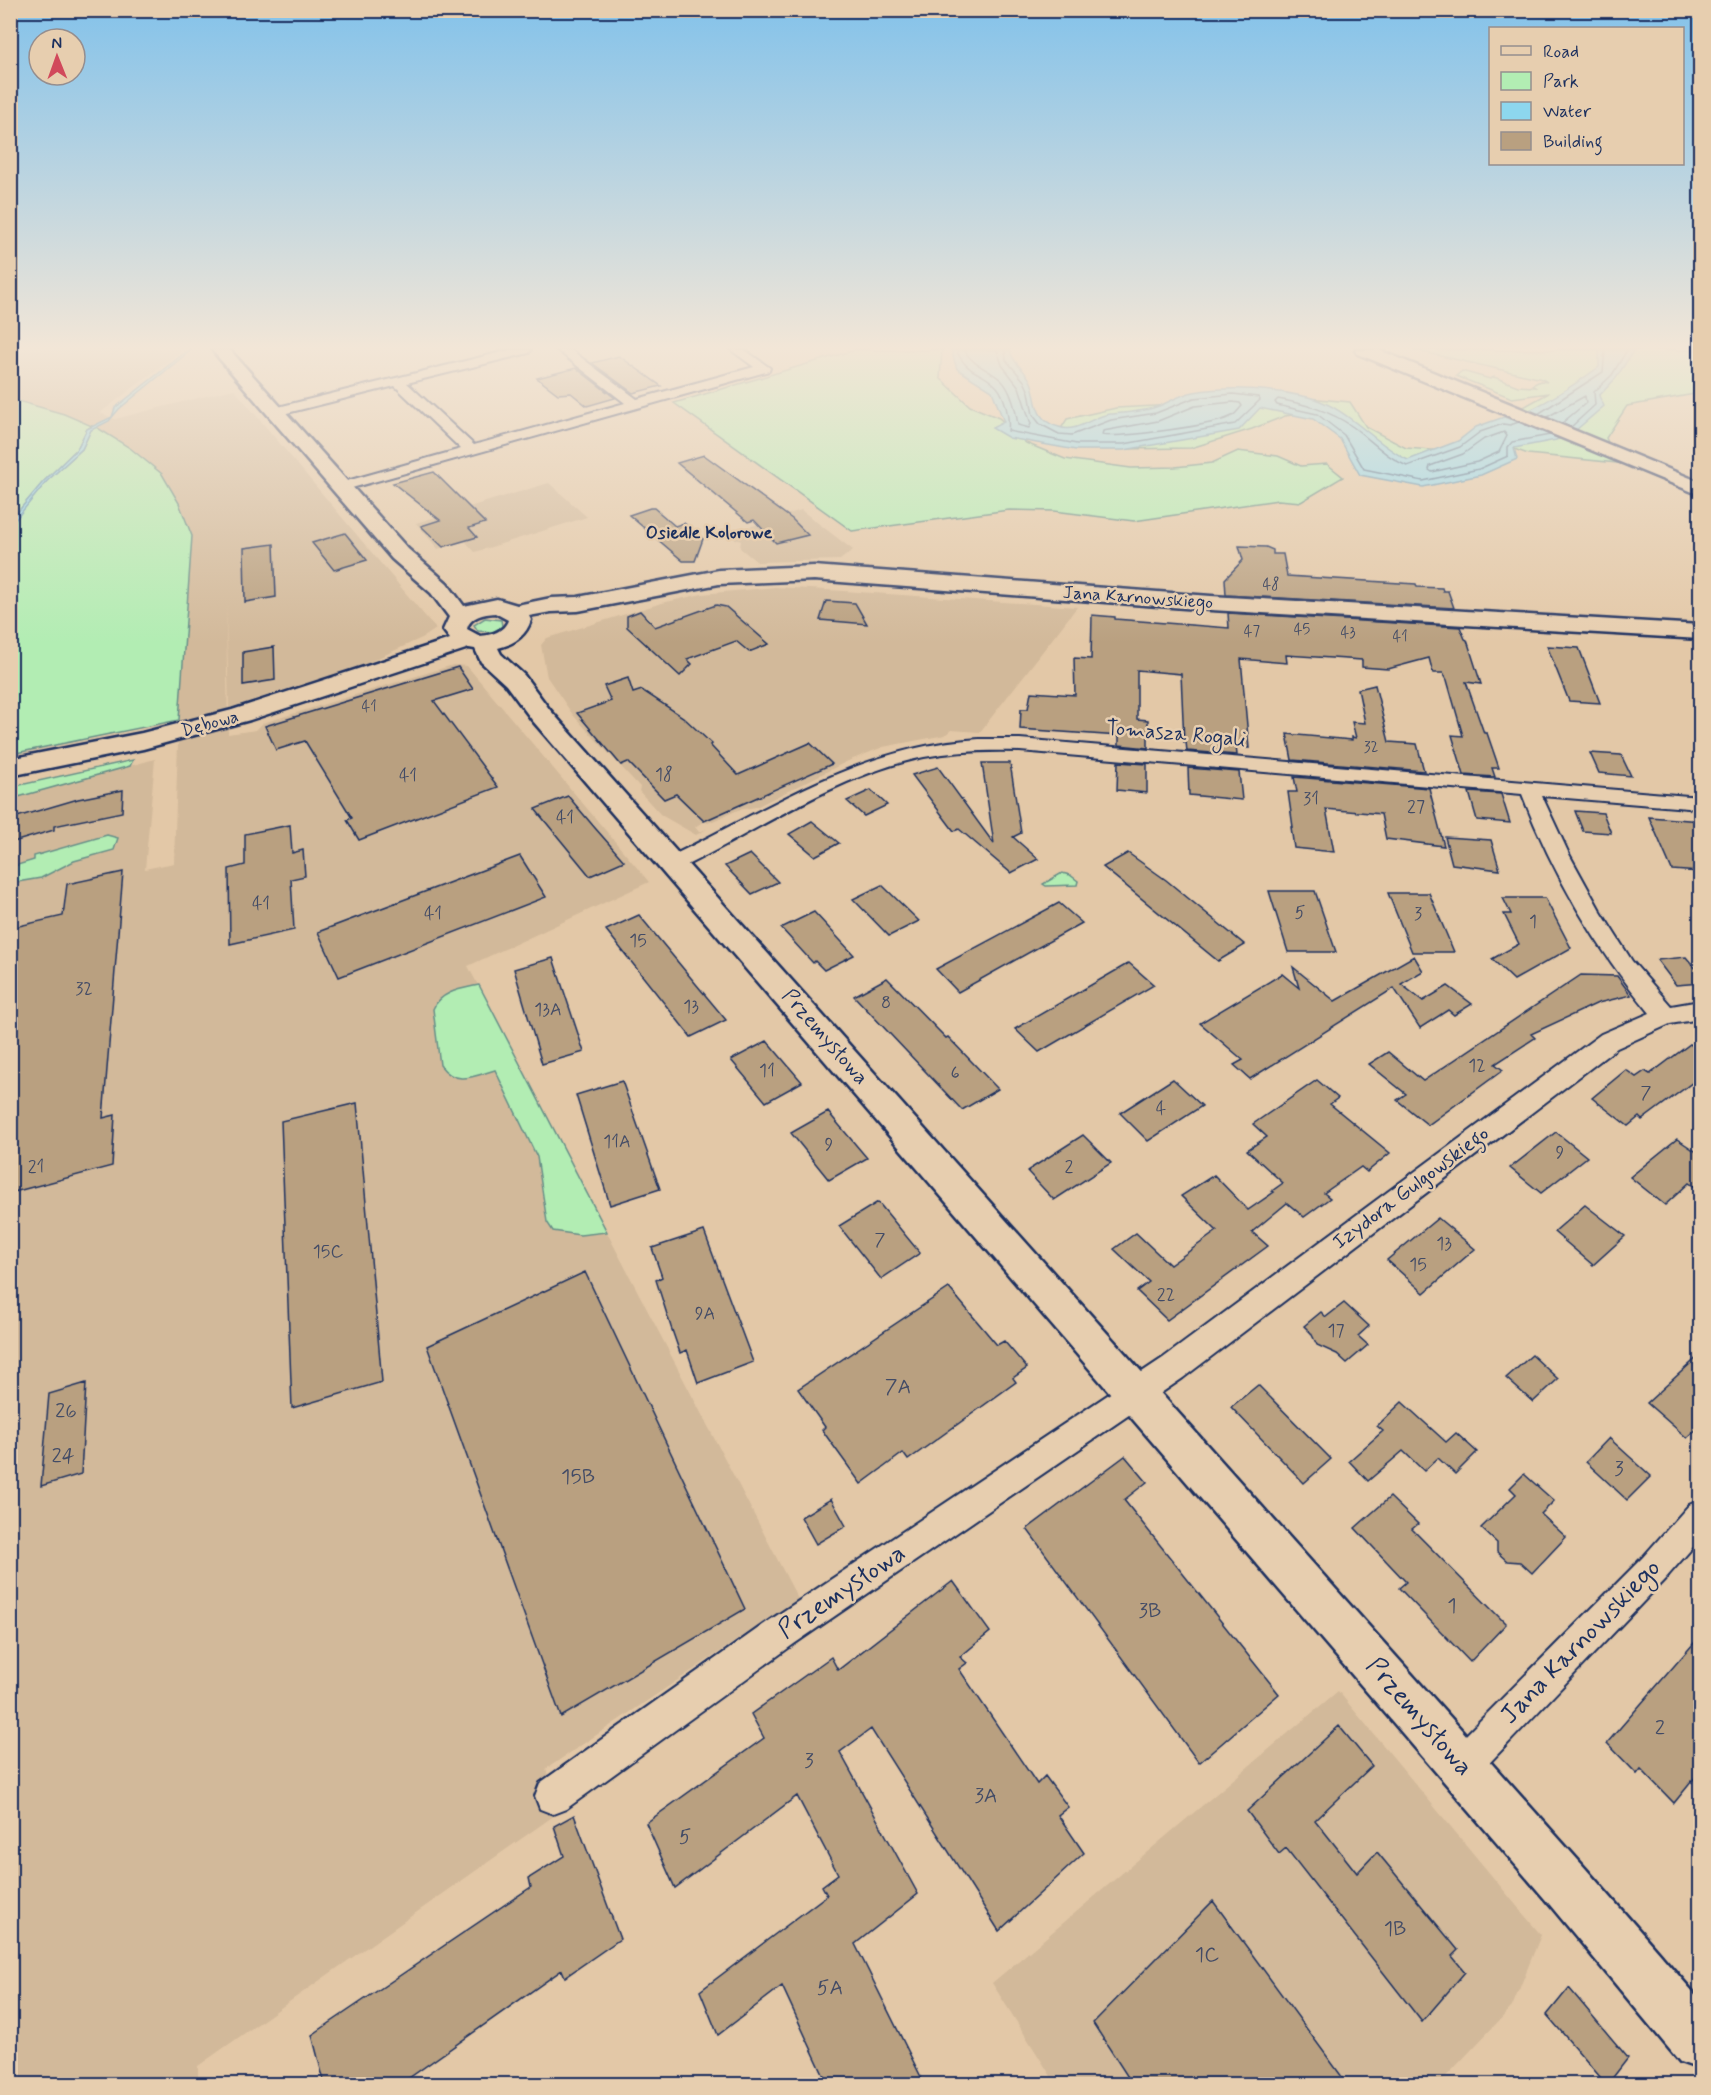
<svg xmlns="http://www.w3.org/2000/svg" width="1711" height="2095" viewBox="0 0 1711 2095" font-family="Mynerve,sans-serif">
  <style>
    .built { fill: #d2b99a }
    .green { fill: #b2edb3; stroke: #668e88; stroke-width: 1.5 }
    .water { fill: #8dd7ee; stroke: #5f94b4; stroke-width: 1.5 }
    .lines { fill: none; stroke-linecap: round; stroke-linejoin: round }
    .shore { stroke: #497298; stroke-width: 1.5 }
    .building { fill: #b9a080; stroke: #1b2f5e; stroke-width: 1.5 }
    .street-casing { stroke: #1b2f5e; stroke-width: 4 }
    .secondary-casing { stroke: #1b2f5e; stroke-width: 5 }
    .street { fill: #e7ceaf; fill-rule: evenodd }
    .secondary { fill: #e7ceaf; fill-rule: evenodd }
    .labels { text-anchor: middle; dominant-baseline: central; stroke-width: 5; stroke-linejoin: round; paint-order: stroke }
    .far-number-label { font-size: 15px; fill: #424b66 }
    .far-neighbourhood-label { font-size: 18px; font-weight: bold; fill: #1b2f5e; stroke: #e7ceaf }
    .far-street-label { font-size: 18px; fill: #1b2f5e; stroke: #e7ceaf }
    .number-label { font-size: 18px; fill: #424b66 }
    .street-label { font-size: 21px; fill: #1b2f5e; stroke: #e7ceaf }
    .near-number-label { font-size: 21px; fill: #424b66 }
    .near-street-label { font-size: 26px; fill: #1b2f5e; stroke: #e7ceaf }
  </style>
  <rect width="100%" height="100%" fill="#e3c8a7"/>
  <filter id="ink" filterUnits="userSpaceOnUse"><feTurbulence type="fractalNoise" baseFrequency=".0167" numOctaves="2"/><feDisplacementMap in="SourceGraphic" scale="12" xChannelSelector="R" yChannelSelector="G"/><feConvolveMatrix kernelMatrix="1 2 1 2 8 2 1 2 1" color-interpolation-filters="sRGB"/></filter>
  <g filter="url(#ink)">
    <path class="built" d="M11,350H182L100,413L115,419L234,389L436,629L424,637L363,665L229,708L226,605L228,734L256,730L263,723L453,665L467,666L649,882L468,966L798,1599L546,1769L558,1813L198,2066V2084H11V799L155,759L145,869L174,863L179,713L92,430L11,402Z
      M549,483L587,517L475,552L465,541L438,549L416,523Z
      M801,510L853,550L840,560L757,562L740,548L741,541L725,535Z
      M775,587L844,591L1077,607L980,732L951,730L945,735L883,747L848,761L756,807L738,810L708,823L704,821L695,827L699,832L707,829L696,835L661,815L639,791L640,787L573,715L547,677L541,645L547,638L662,603L702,594Z
      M1338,1691L1541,1935L1512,2007L1439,2084H1056L992,1983Z"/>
    <path class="green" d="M855,350H942L940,378L970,406L999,418L1026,443L1065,459L1131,468L1175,467L1212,463L1238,451L1278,456L1301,466L1327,464L1343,477L1301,502L1278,500L1134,521L1054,511L1009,510L852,531L674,403Z
      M1414,350H1700V393L1627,406L1606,438L1618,463L1528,454L1492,441L1415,471L1328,410L1285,416L1252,429L1191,448L1119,449L1057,435L1067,419L1116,408L1213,403L1235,391L1350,402L1366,427L1406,448L1444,451L1549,393L1512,398L1456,376L1462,371L1490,379L1494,377L1518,386L1535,387L1532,385L1540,381L1547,382L1542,379Z
      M11,399L64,414L92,426L87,429L77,449L43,482L11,520Z
      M96,427L130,448L162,474L179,503L192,536L179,720L11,754L10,525L47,481L82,449L91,430Z
      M485,618L501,620L502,626L493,632L478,631L474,625Z
      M133,760L130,766L11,799V787Z
      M107,835L118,838L114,850L74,861L41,878L11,883V867L34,860V856Z
      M1062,873L1070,875L1078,881L1077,885L1046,886L1043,884Z
      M479,985L607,1232L580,1235L553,1231L547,1222L537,1157L495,1070C474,1076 456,1087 440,1065L433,1009C441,991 461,989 479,985Z"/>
    <path class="water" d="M188,350H191L119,409L109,421L91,430L82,449L47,481L11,525V520L43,482L77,449L87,429L112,417L115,408Z
      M951,350H1010C1012,362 1024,369 1030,380C1036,391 1034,409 1043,418C1046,422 1054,426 1059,427C1077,434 1093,415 1111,414C1125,413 1141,412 1156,407C1168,403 1181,394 1194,392C1230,386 1272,389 1308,397C1348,407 1373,443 1408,460L1458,441L1476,427L1504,417L1509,419C1541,407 1570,388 1599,367V350H1634L1616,378L1599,396L1604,406L1576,430L1578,431L1556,440L1514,448L1517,459L1481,475L1423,487L1360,475L1340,439L1313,419L1260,408L1239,430L1124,450H1076L1009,438L992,428L1004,422L992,391L957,369Z"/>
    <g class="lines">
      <path class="shore" d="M956,350C969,377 982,370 997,387C1005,396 1010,419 1008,431L1077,444H1124L1235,424L1260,400L1258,397L1233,394L1194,398L1156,413L1111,420L1072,435L1059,434L1040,424L1033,415L1029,392L1024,381L1006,360L1005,350
        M964,350C973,366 989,369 1001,380C1012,391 1016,411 1018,425L1029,428L1031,424L1019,387L1002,365L997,350
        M1233,402L1240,403L1242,406C1239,409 1236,414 1232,416C1218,425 1120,438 1102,435L1103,431L1158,421L1195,406Z
        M1538,414L1603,372L1605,350
        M1547,417L1585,396L1586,403L1562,423
        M1519,422L1510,425L1503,424L1480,432L1460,447L1407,466C1386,457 1371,440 1353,427C1331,411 1305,404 1278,399L1275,402L1277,405L1317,414L1344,435L1364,469L1423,481L1479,469L1508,456V447L1512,442L1550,435
        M1571,427L1595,405L1594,392L1612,375L1627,350
        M1504,432L1507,436L1499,452L1477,462L1432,472L1429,470L1430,466L1463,454L1484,439Z"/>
    </g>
    <path class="building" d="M619,356L661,386L633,393L592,363Z
      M576,368L615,398L587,406L571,393L558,394L537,378Z
      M704,455L792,519L808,535L776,543L754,520L748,522L677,463Z
      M434,472L485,523L469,528L477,537L443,547L421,526L440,520L393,483Z
      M650,508H654L675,526L684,523L703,539L695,561H683L629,515Z
      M345,533L367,560L334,570L312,543Z
      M274,544L276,597L245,602L244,548Z
      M1239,546L1266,547L1273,550V554H1283L1287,576L1416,584L1417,587L1442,588L1443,591H1448L1454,608L1226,595L1225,579L1243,560Z
      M826,601L855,603L867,624L820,620Z
      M716,605L726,607L769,644L749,652L736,641L687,659L692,664L680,676L627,627V616L640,611L655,627Z
      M1228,613L1460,627L1465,639L1467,640L1481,684L1466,682L1484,733H1487L1499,768H1492L1495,777L1464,775L1452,735L1463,736L1447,680L1443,673H1433L1429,658L1388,669L1362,667V660L1286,655L1287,663L1241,659L1249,748L1236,746L1237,755L1187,751L1186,742H1184L1181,674L1137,670V719L1148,720V748L1119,745V736L1020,729L1021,709H1028L1031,692L1075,695L1074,658L1091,659L1092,615L1115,617V619L1229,628Z
      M1547,646L1579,648L1600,703L1569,701Z
      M274,647L275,680L243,685V652Z
      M458,667L473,689L434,701L498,787L359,840L347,820L352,818L305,741L276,750L265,726Z
      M628,678L633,693L642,690L683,717L712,744L710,745L738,775L810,743L832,764L704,821L676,794L664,799L628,762L621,765L577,713L611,701L604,686Z
      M1375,685L1389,742L1417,744L1424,771L1292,760L1287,734L1352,740V737L1356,738L1352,722L1365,723L1358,689Z
      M1590,753L1621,755L1631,776L1599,773Z
      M1118,762L1147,764V793L1117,790Z
      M982,763H1010L1021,833L1013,837L1038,859L1011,873L959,829L954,831L912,775L938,767L994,844Z
      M1188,768L1239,772L1242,800L1189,795Z
      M1294,777L1429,788L1444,846L1386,839L1381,814L1326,809L1334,852L1294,848L1291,827H1293L1288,792H1297Z
      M123,790L122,812L54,826V830L10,843V819L78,799Z
      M871,790L887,805L864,816L847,801Z
      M1469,792L1501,794L1510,823L1477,820Z
      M568,796L595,828L624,861L590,876L535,809Z
      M1575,811L1603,813L1611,833L1583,831Z
      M1649,817L1701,821L1700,872L1672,870Z
      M812,821L839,843L815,856L789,834Z
      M290,825L292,853L303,850L305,876L291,879L294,930L230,944L229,869L245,865V834Z
      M1445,837L1491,840L1500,870L1452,864Z
      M1128,853L1166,880L1245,945L1218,961L1103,867Z
      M750,854L778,882L752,894L725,866Z
      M520,856L546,897L339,977L318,932Z
      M123,872L103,1118L115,1115L112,1166L10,1193V928L63,916L67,884Z
      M882,885L919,921L889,936L853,899Z
      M1269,891H1315L1336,952H1288Z
      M1388,893H1429L1454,952H1412Z
      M1503,898H1545L1571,948L1514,980L1492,959L1519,944L1504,914H1511Z
      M1059,903L1082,923L958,992L936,969Z
      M814,912L854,955L824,970L815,961L813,963L781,928Z
      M639,915L691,978L726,1020L691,1037L606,930Z
      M1414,956L1423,971L1401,984L1423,1001L1448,986L1472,1004L1454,1015L1448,1010L1420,1028L1394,988L1250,1079L1234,1065L1243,1060L1200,1023L1282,974L1299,988L1293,967L1335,1001Z
      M1686,957L1701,975V983L1676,985L1657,960Z
      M553,958L584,1052L542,1064L514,969Z
      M1129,963L1154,985L1039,1052L1015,1029Z
      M1581,975L1617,976L1631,995L1598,1003L1531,1034L1535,1038L1495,1064L1503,1070L1428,1125L1397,1100L1406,1094L1369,1064L1388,1052L1423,1081Z
      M887,978L946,1038L948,1037L998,1089L962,1110L854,996Z
      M767,1041L802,1082L766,1102L731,1060Z
      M1690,1044L1701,1051V1076L1642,1120L1639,1117L1628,1126L1592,1098L1626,1070L1636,1077L1645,1071L1650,1074Z
      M1173,1079L1202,1106L1148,1141L1120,1113Z
      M1317,1080L1338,1098L1330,1104L1390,1153L1367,1172L1361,1167L1324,1193L1330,1198L1304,1217L1287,1203L1252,1232L1268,1246L1167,1320L1137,1291L1149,1282L1114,1249L1136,1233L1170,1265L1217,1231L1181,1196L1214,1175L1248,1210L1274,1192L1272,1191L1283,1183L1247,1150L1267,1137L1253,1124Z
      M622,1081L660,1189L610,1205L576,1095Z
      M357,1103L382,1382L292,1408L281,1121Z
      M828,1112L867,1158L829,1180L791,1133Z
      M1556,1132L1587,1157L1541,1193L1510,1168Z
      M1083,1135L1111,1163L1054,1200L1027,1171Z
      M1677,1139L1701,1155V1191L1689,1183L1665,1205L1630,1177Z
      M878,1202L920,1253L881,1279L839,1226Z
      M1585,1205L1625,1236L1593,1265L1554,1232Z
      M1438,1218L1475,1249L1424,1293L1387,1260Z
      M704,1231L753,1362L698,1383L687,1350L680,1353L671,1327L656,1280L662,1277L652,1248Z
      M585,1272L745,1609L561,1717L427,1346Z
      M949,1288L997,1345L1004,1341L1027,1368L1013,1378L1016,1382L908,1460L903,1453L861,1484L822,1430L825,1427L798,1389Z
      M1344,1303L1369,1326L1358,1336L1368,1345L1347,1363L1337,1354L1317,1345L1311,1333L1304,1326L1321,1312L1326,1317Z
      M1701,1354V1425L1687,1438L1647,1403Z
      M1532,1355L1558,1379L1533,1402L1506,1378Z
      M86,1383L81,1474L41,1486L49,1394Z
      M1258,1385L1331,1459L1304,1483L1231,1407Z
      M1402,1402L1446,1442L1456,1433L1477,1452L1455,1474L1438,1458L1424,1471L1403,1451L1368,1481L1349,1461L1383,1431L1377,1426Z
      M1609,1438L1651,1476L1627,1500L1586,1462Z
      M1125,1456L1147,1482L1124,1500L1279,1694L1199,1763L1027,1529Z
      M1524,1474L1554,1501L1541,1514L1566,1537L1532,1573L1520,1562L1507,1561L1497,1552V1543L1481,1528L1516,1494L1510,1488Z
      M1390,1497L1418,1524L1412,1529L1506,1624L1470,1662L1399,1588L1406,1582L1355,1528Z
      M831,1499L846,1526L816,1544L801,1517Z
      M953,1581L990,1632L960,1657L967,1663L959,1669L1037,1784L1045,1776L1068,1807L1058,1815L1084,1853L999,1931L871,1729L840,1752L918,1894L855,1944L925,2085H828L782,1986L718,2035L700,1991L827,1895L822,1886L838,1874L797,1796L675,1888L646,1823L764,1738L751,1714L831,1657L838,1670Z
      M1701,1635V1770L1674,1803L1641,1769L1637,1774L1607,1743Z
      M1339,1726L1372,1766L1315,1820L1357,1873L1377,1852L1458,1950L1452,1956L1465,1972L1422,2022L1286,1848L1279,1854L1247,1811Z
      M574,1815L620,1939L565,1977L562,1970L399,2085H325L312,2035L531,1887L529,1878L564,1856L554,1826Z
      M1213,1901L1348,2085H1133L1093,2023Z
      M1569,1988L1628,2058L1607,2085L1547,2015Z"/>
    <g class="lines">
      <defs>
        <path id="street" d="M510,350H531L529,353L407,383L474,445L625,403L557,350H571L637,399L754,367L731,350H745L770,368L769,371L341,491L336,490L334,487L336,484L461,449L395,386L275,416L268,412L270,409Z
          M979,739H1020L1700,797V809L1542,796L1569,854L1601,912L1632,961L1671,1006L1700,1001V1019L1670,1024L1617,1048L1183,1378L794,1644L566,1809L553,1814L540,1809L535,1796L540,1783L770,1620L1163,1358L1601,1034L1650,1013C1595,947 1553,874 1522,794L1020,751C988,750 956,751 924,757C837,775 759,830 679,869L672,871L665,869L662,864L665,859C767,810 863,745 979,739Z
          M1700,1500V1539L1665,1579L1474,1779L1461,1784L1448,1779L1443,1766L1448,1753L1643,1557L1689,1505Z"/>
        <path id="secondary" d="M212,350H230L408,549L447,583L464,606L497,599L517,605L551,598L578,597L719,570L814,566L1211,596L1700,625V639L1211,610L814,580L719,584L578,611L551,612L529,616L531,620C526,636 514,644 498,648L501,654L524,675L550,710L1586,1869L1700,2000V2069L1680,2062L1550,1905L532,720L506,685L481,662L475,649L469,648L250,720L143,749L10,776V759L142,733L232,710L450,639L443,630L449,617L431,593L392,559ZM495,613L508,620C504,632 491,635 480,636L467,629C470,616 484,614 495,613Z
          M1355,350H1379L1700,482V495L1358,354Z"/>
      </defs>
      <use href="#street" class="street-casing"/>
      <use href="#secondary" class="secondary-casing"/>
      <use href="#street" class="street"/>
      <use href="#secondary" class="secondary"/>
    </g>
  </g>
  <linearGradient id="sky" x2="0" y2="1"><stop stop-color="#83c2ea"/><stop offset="0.54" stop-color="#f2e6d7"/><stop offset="1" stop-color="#f2e6d7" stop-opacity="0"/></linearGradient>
  <rect width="1711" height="643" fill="url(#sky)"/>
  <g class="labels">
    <g class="far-number-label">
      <text x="1271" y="585">48</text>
      <text x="1302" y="630">45</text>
      <text x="1252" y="632">47</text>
      <text x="1348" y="633">43</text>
      <text x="1400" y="637">41</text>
      <text x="369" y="707">41</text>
      <text x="1371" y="748">32</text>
    </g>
    <g class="far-neighbourhood-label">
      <text x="709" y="533">Osiedle Kolorowe</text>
    </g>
    <g class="far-street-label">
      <text transform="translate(1138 598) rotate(4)">Jana Karnowskiego</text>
      <text transform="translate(210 724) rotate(-15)">Dębowa</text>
    </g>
    <g class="number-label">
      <text x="664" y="775">18</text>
      <text x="408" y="776">41</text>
      <text x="1311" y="799">31</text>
      <text x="1416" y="807">27</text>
      <text x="565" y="818">41</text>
      <text x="261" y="904">41</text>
      <text x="1300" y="913">5</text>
      <text x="433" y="914">41</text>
      <text x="1418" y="914">3</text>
      <text x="1533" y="922">1</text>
      <text x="638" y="941">15</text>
      <text x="84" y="989">32</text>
      <text x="886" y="1003">8</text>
      <text x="691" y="1007">13</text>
      <text x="548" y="1010">13A</text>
      <text x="1477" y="1066">12</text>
      <text x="767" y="1071">11</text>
      <text x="955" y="1073">6</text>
      <text x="1646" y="1093">7</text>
      <text x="1161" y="1109">4</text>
      <text x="617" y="1142">11A</text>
      <text x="829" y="1145">9</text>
      <text x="1560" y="1153">9</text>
      <text x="36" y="1167">21</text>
      <text x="1069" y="1167">2</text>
      <text x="880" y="1240">7</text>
      <text x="1444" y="1244">13</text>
      <text x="328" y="1252">15C</text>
      <text x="1418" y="1265">15</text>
      <text x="1166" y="1295">22</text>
      <text x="705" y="1314">9A</text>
      <text x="1336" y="1331">17</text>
    </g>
    <g class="street-label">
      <text transform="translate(1176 734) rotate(5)">Tomasza Rogali</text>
      <text transform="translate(825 1037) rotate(49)">Przemysłowa</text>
      <text transform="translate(1411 1188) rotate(-37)">Izydora Gulgowskiego</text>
    </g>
    <g class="near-number-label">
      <text x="898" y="1387">7A</text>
      <text x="66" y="1411">26</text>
      <text x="63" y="1456">24</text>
      <text x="1619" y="1469">3</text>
      <text x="578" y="1477">15B</text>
      <text x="1452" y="1606">1</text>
      <text x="1150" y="1611">3B</text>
      <text x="1660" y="1728">2</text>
      <text x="809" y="1761">3</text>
      <text x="986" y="1796">3A</text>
      <text x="685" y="1837">5</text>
      <text x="1395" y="1929">1B</text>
      <text x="1207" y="1955">1C</text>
      <text x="830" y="1988">5A</text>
    </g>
    <g class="near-street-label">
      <text transform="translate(842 1592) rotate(-34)">Przemysłowa</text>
      <text transform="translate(1581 1642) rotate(-46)">Jana Karnowskiego</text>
      <text transform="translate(1419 1717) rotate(49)">Przemysłowa</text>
    </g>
  </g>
  <rect width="1711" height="2095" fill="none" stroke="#e7ceaf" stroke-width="36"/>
  <rect x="18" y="18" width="1675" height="2059" fill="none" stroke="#1b2f5e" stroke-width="2" filter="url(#ink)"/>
  <rect x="1489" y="27" width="195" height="138" fill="#e7ceaf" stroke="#958e8f" stroke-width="1.5"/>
  <rect x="1501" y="46" width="30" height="9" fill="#e7ceaf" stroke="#958e8f" stroke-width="1.5"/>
  <text x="1543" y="57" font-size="18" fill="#1b2f5e">Road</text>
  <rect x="1501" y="72" width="30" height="18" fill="#b2edb3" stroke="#958e8f" stroke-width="1.5"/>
  <text x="1543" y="87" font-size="18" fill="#1b2f5e">Park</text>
  <rect x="1501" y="102" width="30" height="18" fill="#8dd7ee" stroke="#958e8f" stroke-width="1.5"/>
  <text x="1543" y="117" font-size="18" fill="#1b2f5e">Water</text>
  <rect x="1501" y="132" width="30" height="18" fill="#b9a080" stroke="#958e8f" stroke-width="1.5"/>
  <text x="1543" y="147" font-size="18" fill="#1b2f5e">Building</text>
  <g transform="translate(57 57) rotate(359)"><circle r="28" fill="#e7ceaf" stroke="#958e8f" stroke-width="1.5"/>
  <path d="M0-4.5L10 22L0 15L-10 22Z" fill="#d1495b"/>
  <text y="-9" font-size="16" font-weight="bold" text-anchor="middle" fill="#1b2f5e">N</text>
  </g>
</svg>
